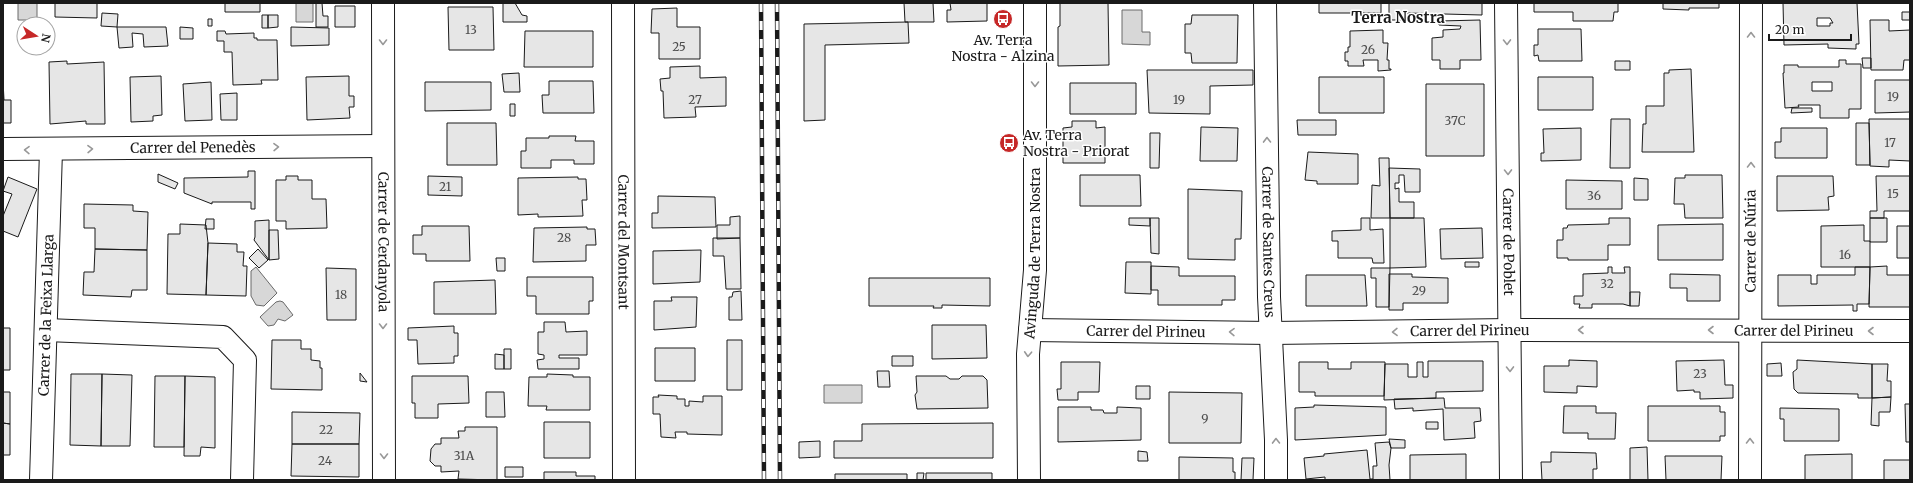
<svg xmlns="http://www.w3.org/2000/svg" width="1913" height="483" viewBox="0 0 1913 483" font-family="Merriweather,serif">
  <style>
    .water { fill: #d7d7d7; stroke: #6a6a6a }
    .building { fill: #e6e6e6; stroke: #1a1a1a; fill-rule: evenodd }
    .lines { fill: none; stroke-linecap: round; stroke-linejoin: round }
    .minor-casing { stroke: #1a1a1a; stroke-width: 24 }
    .minor { stroke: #fff; stroke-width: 22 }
    .rail-casing { stroke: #1a1a1a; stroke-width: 4.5 }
    .rail { stroke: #fff; stroke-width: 3; stroke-dasharray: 9; stroke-linecap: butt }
    .oneway { stroke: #989898 }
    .labels { text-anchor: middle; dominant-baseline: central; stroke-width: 3; stroke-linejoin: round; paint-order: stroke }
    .number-label { font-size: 12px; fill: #4d4d4d }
    .poi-label { font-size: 14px; fill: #1a1a1a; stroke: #fff }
    .street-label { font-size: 14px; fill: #1a1a1a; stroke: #fff }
    .neighbourhood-label { font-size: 15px; font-weight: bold; fill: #1a1a1a; stroke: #fff }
  </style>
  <rect width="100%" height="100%" fill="#fff"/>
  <path class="water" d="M18,3H37V20H18Z
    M296,3H313V22H296Z
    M1122,10H1142V32H1150V45L1122,44Z
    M256,267L277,293L264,306L256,305L251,296V271Z
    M280,301L283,302L293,315L285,321L278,319L274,325L268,326L260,317L276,302Z
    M824,385H862V403H824Z"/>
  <path class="building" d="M55,3H97V18L55,17Z
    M225,3H260V12H225Z
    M316,3H322L323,16H328V27H316Z
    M503,3H515L522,15L527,16V22H503Z
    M904,3H933L934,22H905Z
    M950,3H987V21L947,22V10H951Z
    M1060,3H1108L1109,65L1058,66V27L1060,26Z
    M1319,3H1381V13H1319Z
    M1389,3H1482V15L1407,13L1406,20H1389Z
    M1534,3H1618V12H1614L1613,21H1573V12H1534Z
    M1663,3H1719V8H1689V10L1663,9Z
    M1783,3H1857L1859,44H1856V49L1828,48V44L1784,45ZM1817,18H1830L1833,23H1830V26H1817Z
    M335,6H355V27H335Z
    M448,7H493L494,50H449Z
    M677,8V27H700V59H659V33H651L652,9Z
    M1902,12H1910V20H1902Z
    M102,13L118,14L117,27L101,26Z
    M262,15H268V28H262Z
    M268,15H278V27L268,28Z
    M1192,15H1238L1237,63H1192L1191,53H1185V24H1191Z
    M208,19H212V26H208Z
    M1480,20L1481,60H1460V69H1440V60H1432V38L1443,37V30L1460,29L1461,26L1439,25V21Z
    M1870,20H1889V31L1910,30V60H1904L1903,70H1871Z
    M908,22L909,43L825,45V120L804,121V24Z
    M117,27H166L168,46L144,47L143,34L132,33L133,47L119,48Z
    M180,27L193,28V39H180Z
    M291,27L329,28V45L291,46Z
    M1538,29H1581L1582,61H1539L1538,55L1534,56V45H1538Z
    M1383,30V43H1388L1387,60H1389V69H1391V70L1378,71V60H1363L1364,66H1348V61H1345V52H1348V47H1350V31Z
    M217,31H225L226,34L254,33V38H257V40H277L278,80H261L262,84L233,85L232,52H224V41H217Z
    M525,31H593V67H524Z
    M1862,58H1871V68H1863Z
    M1839,60H1846V64H1861V109H1849V118H1820V105H1798L1799,107L1785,108L1783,73H1784V65H1798V67H1839ZM1812,82H1832V91H1812Z
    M67,61V64L104,62L105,124H86V121L50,124L49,62Z
    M1615,61H1630V70H1615Z
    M700,66V78L726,77V106L695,107L696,117L664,118L663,91H661L660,79L670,78V67Z
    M1691,69L1694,152H1642L1643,124H1646V106H1664V73H1669V70Z
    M1147,70H1253V85L1210,86V114L1149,113Z
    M519,73L520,92H504L502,74Z
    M161,76L162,115L153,116V121L131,122L130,77Z
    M349,76V96H354V107H349L350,118L307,120L306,77Z
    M1319,77H1384V113H1319Z
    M1538,77H1593V110H1538Z
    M1875,80H1910V112L1875,113Z
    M3,81L4,100H11V123H3Z
    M549,81H593L594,113H543L542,95H549Z
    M211,82L212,120L185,121L183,84Z
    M425,82H491V110L425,111Z
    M1070,83H1136V114H1070Z
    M1426,84H1484V156H1426Z
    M237,93V120H221L220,94Z
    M510,104H515V116H510Z
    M1792,108H1812V112L1791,113Z
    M1611,119H1630V168H1610Z
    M1869,119H1910V161L1889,160V167L1870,166Z
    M1297,120H1336V135H1298Z
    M1072,121H1096V128L1105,127V163H1063V128L1072,127Z
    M447,123H496L497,165H447Z
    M1856,123H1869L1870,165H1856Z
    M1201,127L1238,128L1237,161H1200Z
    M1581,128V160L1541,161V153H1544L1543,129Z
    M1781,128H1827V158H1775V142H1781Z
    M1150,133H1160L1159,168H1150Z
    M549,136H576L575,141H594V164H574V160H551V168H521V151H526V138H549Z
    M1308,152L1358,154V184H1317V181L1305,180Z
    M1379,158H1389L1390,218H1371L1372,185L1380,186Z
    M1389,168L1420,169V192H1405L1404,175H1399V183H1395V189L1399,188V202H1414V218H1390Z
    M248,171H255V209H251V202H212V204L184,193V178L248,177Z
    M158,174L178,183L175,189L158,182Z
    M1080,175H1140L1141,206H1080Z
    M1685,175H1722L1723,218H1685L1684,204H1674L1675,178H1685Z
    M286,176H298V180H312V199H326L327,228L286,229V221H276V180H286Z
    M428,176L462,177V196L428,195Z
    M1777,176H1833L1834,196L1828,197L1829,210L1777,211Z
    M1876,176H1910V211H1884V218H1870V211H1877Z
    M8,177L37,189L18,237L3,231V216L12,194L3,191Z
    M578,177V179H586L587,200H582L583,216L538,217V214L518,215V178Z
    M1634,178L1648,179V200H1634Z
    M1566,180L1622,181V209H1566Z
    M1188,189L1242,191L1241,239H1235V260L1188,259Z
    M658,196L715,197L716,227L652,228V213H658Z
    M84,204L133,205V211L148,212L147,250L95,249V228H84Z
    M740,216V238L717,239V225H730V217Z
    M1129,218H1150V226L1129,225Z
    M1150,218H1159V254L1151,253Z
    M1361,218H1370V230L1383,229L1384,263H1373L1372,258H1338V241H1332V231L1361,230Z
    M1390,218H1424L1426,267L1390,268Z
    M1609,218H1630V245H1608V260H1568V258H1557V240H1563V228H1567L1568,225L1608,224H1609Z
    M1870,218H1887V242H1870Z
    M206,219H214V229H205Z
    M269,220V260L254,240L255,237V221Z
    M180,224L206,225L208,243L206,295L167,294L168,234H180Z
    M1723,224V260H1658V225Z
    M1864,225V241H1870V267H1821V226Z
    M422,226H469L470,261H426V254H413V235H422Z
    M1897,226H1910V258H1897Z
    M587,227V229H595L596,245H586V261L533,262L534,228Z
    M1482,228L1483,258L1441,259L1440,229Z
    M269,230H278L279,259L269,260Z
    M713,238H740L741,289H726L724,256H713Z
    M208,243L237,244V252H244L243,266H247L246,296L206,295Z
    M95,249L147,250V290H132L131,297L83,295L84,272H94Z
    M258,249L268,260L259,268L249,258Z
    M701,250L700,282L653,284V251Z
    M496,258H505V271H497Z
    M1126,262H1151V294L1125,293Z
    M1465,262H1479V267H1465Z
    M1151,266L1179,267V276H1235V300H1222V305H1158V290H1151Z
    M1887,266V275H1910V307H1869L1870,267Z
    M1608,267H1612V273H1625L1624,267H1630V306L1623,304H1592V308H1579L1580,304H1574V296H1583V274L1608,273Z
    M1855,267H1870L1869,304H1857V311H1853V305L1778,306V275H1811V284H1817V275H1855Z
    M326,268L356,269V320H327Z
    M1371,268H1390L1389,307H1376V278H1371Z
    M1389,274H1412V277L1448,278V303H1403V310H1389Z
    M1670,274L1720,275V301H1687V288H1670Z
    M1306,275H1365L1367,306H1306Z
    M527,277H593V301H589V314H536V296H527Z
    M869,278H990V306L942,305V308H933L934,306H869Z
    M495,280L496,314H434V282Z
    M741,291L742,320H729V297H732L733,292Z
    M1630,292H1640L1639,306H1630Z
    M671,297H697L696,327L654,330V301H672Z
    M544,322H565L566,332L587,331V355H559V358H579V369H538L537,360L544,359V355L538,354V332H544Z
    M932,325H986L987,358L932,359Z
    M454,326V333H458V356H454V363L418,364L417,340H408V328Z
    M3,328H10V370H3Z
    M272,340H301V349H311V360L320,361V368H322V390L271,389Z
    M727,340H742V390H727Z
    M655,348H695V381H655Z
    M504,349H511V369H504Z
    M495,354L504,355V369H495Z
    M892,356H913V366H892Z
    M1569,360L1597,361V387L1577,386V393L1544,392V366H1569Z
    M1724,360L1725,385H1733V398L1700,399V392H1694V390L1677,391L1676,361Z
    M1797,360L1872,364V398H1858V394L1798,393L1794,389L1793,372L1797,369Z
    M1428,361H1483V391L1436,392V398L1384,400L1385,364H1408V377H1417V362H1423V377H1428Z
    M1061,362H1100L1099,392H1078V400H1058L1057,389H1061Z
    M1299,362H1328V369H1351V362H1385L1384,396H1315V392H1299Z
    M1781,363L1782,376H1767V364Z
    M1872,364H1888L1887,381H1891V397L1872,398Z
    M877,371H889L890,387H878Z
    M360,373L367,382L360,381Z
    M71,374H102L101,446L70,445Z
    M102,374L132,375L130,446H101Z
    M547,374L573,375V377H590V410H546L547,406H528L529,377H547Z
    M155,376H185L184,447H154Z
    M185,376L215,377V448L201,447L200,456H184Z
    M412,376H468L469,403L438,404V418H415V403H412Z
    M916,376H946L950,379H959L962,376H983L987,380L988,408L917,409L915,395L917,392Z
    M1136,386H1150V399H1136Z
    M3,392H10V424L3,423Z
    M486,392H504L505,417H486Z
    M1169,392L1242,393L1241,443H1169Z
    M658,395L677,396V399H685V406H689V401L703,402V396H722V435L687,434V432H675L676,438L661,437L660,414H653V397H659Z
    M1891,397L1890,412H1879V426L1871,425L1872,398Z
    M1444,398L1445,408H1480L1481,421L1474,422L1475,438L1444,440L1443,409L1413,411V408L1395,409L1394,399Z
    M1905,404H1910V442H1906Z
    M1314,405L1386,407V435L1295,440V408L1314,407Z
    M1564,406H1596V413H1616L1615,439H1588V433H1563Z
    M1648,406H1720V412H1725V436H1720V441H1648Z
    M1058,407H1091V410H1103L1104,413H1117V407L1141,408V440L1058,442Z
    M1780,408L1839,409V441H1784V419H1780Z
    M292,412L360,413L359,444H292Z
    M544,422H590V458H544Z
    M1426,422H1438V429H1426Z
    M3,423L10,424V455H3Z
    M993,423V458H834V441H862V424Z
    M465,427H497V480L458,479L459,471L441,472V466H435L430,461L431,449L435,444H441V438H459L458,431H465Z
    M1389,439L1405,440V448H1391Z
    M820,441V457L799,458V442Z
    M1389,442L1391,448L1389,465L1390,480H1325V477L1306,479L1304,458L1324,456V454L1367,450L1370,479H1373V466H1377L1375,443Z
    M292,444H359V477L291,476Z
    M1647,447L1648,480H1630V448Z
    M1138,451L1147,452L1148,461H1138Z
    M1551,452L1596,453L1597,469H1593V480H1542L1541,462H1551Z
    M1466,454V480H1410V455Z
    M1852,454V480H1805V455Z
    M1665,456H1722L1721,480H1666Z
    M1179,457L1233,458V472H1235V480H1179Z
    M1242,458H1254L1253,480H1241Z
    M1884,460H1910V480H1884Z
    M505,467H523V477H505Z
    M544,472H576V476H595V480H544Z
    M917,473H924L923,480H917Z
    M926,473H992V480H926Z
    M835,474H907V480H835Z"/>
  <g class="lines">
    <defs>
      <g id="minor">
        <path id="s1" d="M383,3L384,480"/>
        <path id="s2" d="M623,3L624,480"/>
        <path id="s3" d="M1265,3L1269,297L1276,440V480"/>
        <path id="s4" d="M1506,3L1511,480"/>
        <path id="s5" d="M3,149L383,146"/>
        <path d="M46,330L223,337L245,360L242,480"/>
        <path id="s6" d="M1030,330L1271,333L1510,330L1910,331"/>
        <path id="s7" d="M41,480L51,150"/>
        <path id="s8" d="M1029,480L1028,354L1035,270V3"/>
        <path id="s9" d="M1750,480L1751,3"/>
      </g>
    </defs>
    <use href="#minor" class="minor-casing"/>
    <use href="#minor" class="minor"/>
    <defs>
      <path id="rail" d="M761,3L764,480
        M777,3L780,480"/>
    </defs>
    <use href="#rail" class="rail-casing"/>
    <use href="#rail" class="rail"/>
  </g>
  <defs><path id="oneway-chevron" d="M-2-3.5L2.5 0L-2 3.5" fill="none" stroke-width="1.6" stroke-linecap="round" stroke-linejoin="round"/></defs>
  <g class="oneway">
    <use href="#oneway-chevron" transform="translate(1751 35) rotate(-90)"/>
    <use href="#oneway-chevron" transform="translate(383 42) rotate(90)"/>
    <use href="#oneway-chevron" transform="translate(1507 42) rotate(89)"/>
    <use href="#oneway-chevron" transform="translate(1035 84) rotate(90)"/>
    <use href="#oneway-chevron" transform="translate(1267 140) rotate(-91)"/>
    <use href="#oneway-chevron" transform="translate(276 147) rotate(-1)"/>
    <use href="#oneway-chevron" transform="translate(90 149) rotate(-1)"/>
    <use href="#oneway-chevron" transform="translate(27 150) rotate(-179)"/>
    <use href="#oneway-chevron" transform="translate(1751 165) rotate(-90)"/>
    <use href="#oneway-chevron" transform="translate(1508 172) rotate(89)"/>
    <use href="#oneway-chevron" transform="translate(383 326) rotate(90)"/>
    <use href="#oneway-chevron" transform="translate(1581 330) rotate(-180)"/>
    <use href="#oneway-chevron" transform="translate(1711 330) rotate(-180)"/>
    <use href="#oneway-chevron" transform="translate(1871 331) rotate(-180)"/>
    <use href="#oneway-chevron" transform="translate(1232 332) rotate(-179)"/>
    <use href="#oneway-chevron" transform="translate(1395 332) rotate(179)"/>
    <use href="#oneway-chevron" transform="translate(1028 354) rotate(93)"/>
    <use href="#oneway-chevron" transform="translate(1510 369) rotate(89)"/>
    <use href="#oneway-chevron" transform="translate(1276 441) rotate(-91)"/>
    <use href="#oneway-chevron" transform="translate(1750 441) rotate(-90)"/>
    <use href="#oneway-chevron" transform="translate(384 456) rotate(90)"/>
  </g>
  <defs>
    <symbol id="bus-disc" viewBox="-11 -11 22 22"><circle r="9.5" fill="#c62828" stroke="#fff"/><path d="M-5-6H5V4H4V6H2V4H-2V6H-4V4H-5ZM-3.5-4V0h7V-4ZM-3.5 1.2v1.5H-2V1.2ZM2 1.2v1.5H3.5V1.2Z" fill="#fff"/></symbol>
  </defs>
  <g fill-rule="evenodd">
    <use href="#bus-disc" x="992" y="8" width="22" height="22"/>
    <use href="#bus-disc" x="998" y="132" width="22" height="22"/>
  </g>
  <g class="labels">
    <g class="number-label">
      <text x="471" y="29">13</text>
      <text x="679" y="46">25</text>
      <text x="1368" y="49">26</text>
      <text x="1893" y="96">19</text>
      <text x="695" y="99">27</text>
      <text x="1179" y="99">19</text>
      <text x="1455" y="120">37C</text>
      <text x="1890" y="142">17</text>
      <text x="445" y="186">21</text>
      <text x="1893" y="193">15</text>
      <text x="1594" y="195">36</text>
      <text x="564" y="237">28</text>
      <text x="1845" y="254">16</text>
      <text x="1607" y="283">32</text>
      <text x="1419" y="290">29</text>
      <text x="341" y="294">18</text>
      <text x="1700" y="373">23</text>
      <text x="1205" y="418">9</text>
      <text x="326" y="429">22</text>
      <text x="464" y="455">31A</text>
      <text x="325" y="460">24</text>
    </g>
    <g class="poi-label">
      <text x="1003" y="40">Av. Terra<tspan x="1003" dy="16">Nostra - Alzina</tspan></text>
      <text x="1023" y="135" text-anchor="start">Av. Terra<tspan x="1023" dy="16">Nostra - Priorat</tspan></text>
    </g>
    <g class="street-label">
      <text stroke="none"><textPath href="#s5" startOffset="190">Carrer del Penedès</textPath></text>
      <text stroke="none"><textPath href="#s1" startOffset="239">Carrer de Cerdanyola</textPath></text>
      <text stroke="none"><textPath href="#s2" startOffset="239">Carrer del Montsant</textPath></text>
      <text stroke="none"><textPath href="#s3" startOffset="239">Carrer de Santes Creus</textPath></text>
      <text stroke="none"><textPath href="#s4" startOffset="239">Carrer de Poblet</textPath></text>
      <text stroke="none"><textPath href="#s9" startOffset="239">Carrer de Núria</textPath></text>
      <text stroke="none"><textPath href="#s8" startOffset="227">Avinguda de Terra Nostra</textPath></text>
      <text stroke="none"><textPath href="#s7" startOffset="165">Carrer de la Feixa Llarga</textPath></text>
      <text stroke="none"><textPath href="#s6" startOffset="116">Carrer del Pirineu</textPath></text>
      <text stroke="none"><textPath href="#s6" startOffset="440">Carrer del Pirineu</textPath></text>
      <text stroke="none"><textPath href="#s6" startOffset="764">Carrer del Pirineu</textPath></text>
    </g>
    <g class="neighbourhood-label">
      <text x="1398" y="17">Terra Nostra</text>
    </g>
  </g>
  <rect width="1913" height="483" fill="none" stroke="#1a1a1a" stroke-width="8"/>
  <g transform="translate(36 36) rotate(102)"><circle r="19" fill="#ffffff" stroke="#a3a3a3"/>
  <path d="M0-3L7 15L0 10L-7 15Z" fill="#c62828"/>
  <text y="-6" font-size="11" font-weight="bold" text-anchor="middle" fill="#1a1a1a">N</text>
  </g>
  <path d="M1769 34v6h82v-6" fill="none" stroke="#1a1a1a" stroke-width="2"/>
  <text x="1775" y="34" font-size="12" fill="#1a1a1a" stroke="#ffffff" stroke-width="3" paint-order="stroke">20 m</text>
</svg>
